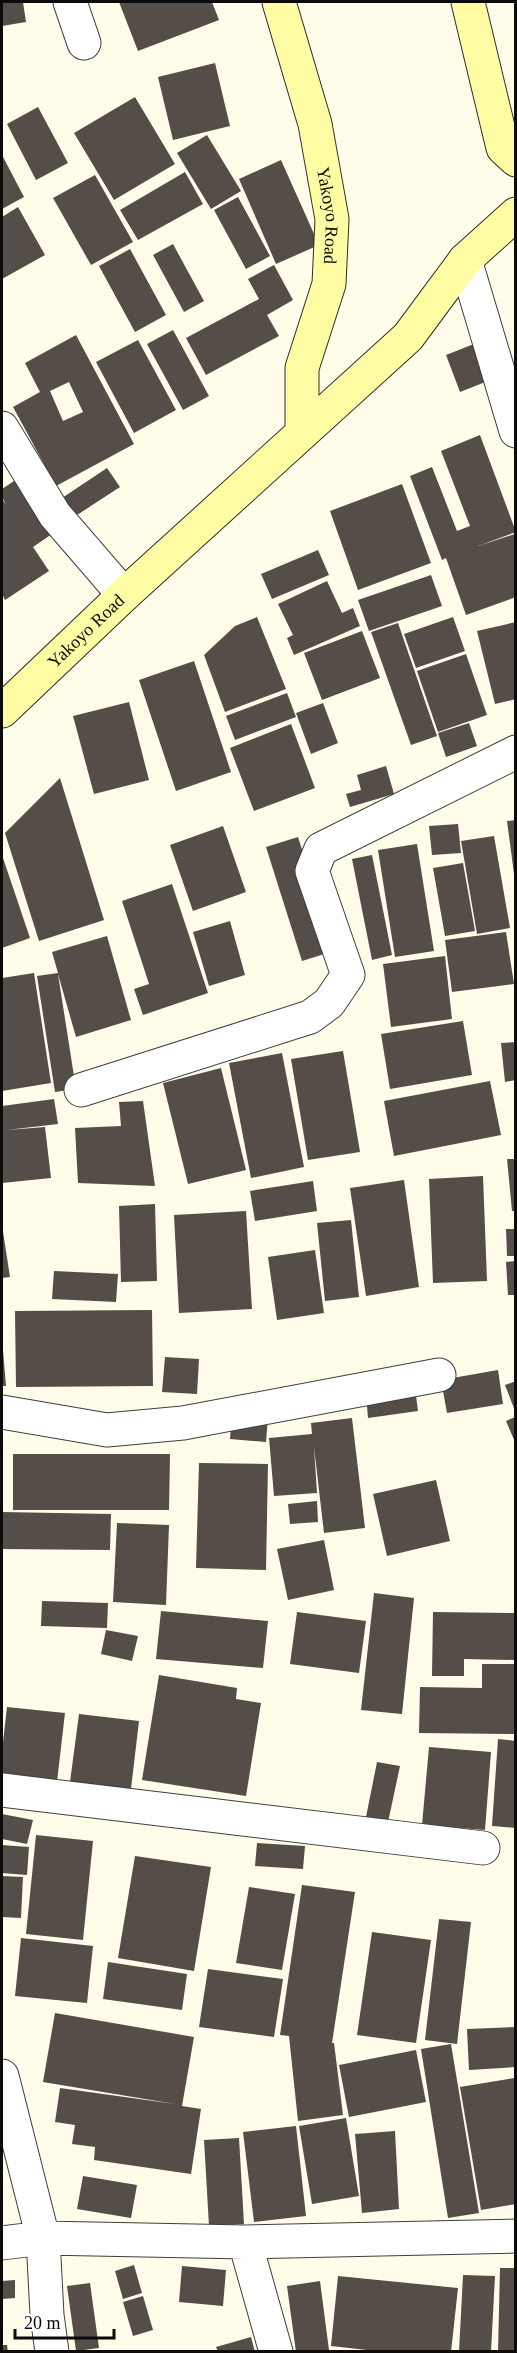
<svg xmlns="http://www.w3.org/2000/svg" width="517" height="2353" viewBox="0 0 517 2353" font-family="Georgia,serif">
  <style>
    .building { fill: #544d48; fill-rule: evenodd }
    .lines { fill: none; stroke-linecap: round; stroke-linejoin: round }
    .minor-casing { stroke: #3e3e3e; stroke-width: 35 }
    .secondary-casing { stroke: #2d2d2d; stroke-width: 35 }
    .minor { stroke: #fff; stroke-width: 33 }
    .secondary { stroke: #fffda4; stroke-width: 33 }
    .labels { text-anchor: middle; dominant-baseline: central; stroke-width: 6; stroke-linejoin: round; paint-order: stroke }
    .street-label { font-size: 18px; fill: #0b0b0b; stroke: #fff }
  </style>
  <rect width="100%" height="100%" fill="#fffde9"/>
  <path class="building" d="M2,2H23L26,22L2,26Z
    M119,2H212L219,20L138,51Z
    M215,63L230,126L173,140L158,77Z
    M135,97L175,164L114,200L74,133Z
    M38,107L68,163L36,180L7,124Z
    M207,135L241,191L211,209L177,153Z
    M2,155L24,197L2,209Z
    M281,160L319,245L276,264L239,179Z
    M185,172L203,204L138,240L120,210Z
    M95,175L133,242L91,265L53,198Z
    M238,197L270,256L246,269L214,210Z
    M18,207L45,255L2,279V217Z
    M173,244L204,301L184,312L153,255Z
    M130,249L166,315L135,332L99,266Z
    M274,265L293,300L267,315L279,336L206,375L186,338L259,299L248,279Z
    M173,330L209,396L183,410L147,344Z
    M76,335L134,444L56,486L13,407L40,392L25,363ZM69,382L83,412L63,421L50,391Z
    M138,340L176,410L134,433L96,362Z
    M479,342L493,379L460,392L446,355Z
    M480,435L516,532L478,546L515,534L516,597L466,615L446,558L442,560L410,476L432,467L457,531L470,526L441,451Z
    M107,468L120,487L74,517L62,498Z
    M17,479L52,534L33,547L49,571L5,600L2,594V499L6,505L2,497V489Z
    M402,484L431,563L358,590L330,511Z
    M318,550L329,575L272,599L261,574Z
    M431,575L442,606L369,631L358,600Z
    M327,581L342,613L353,608L360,626L294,655L287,638L293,635L278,604Z
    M257,617L286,689L225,712L204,655L235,626Z
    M453,617L465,651L416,668L404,634Z
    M516,622V699L495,704L477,631Z
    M398,623L437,736L411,745L371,632Z
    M362,631L380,678L322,700L304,653Z
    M466,654L487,715L438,732L417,671Z
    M194,661L231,772L176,791L139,680Z
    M287,693L296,717L235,740L226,716Z
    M129,702L149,780L94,794L73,716Z
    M323,703L338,743L311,754L296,713Z
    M469,723L477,746L446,757L438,733Z
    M291,724L315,788L254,811L230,748Z
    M386,766L394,794L350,807L346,794L361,790L357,775Z
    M60,778L104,920L39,941L5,833Z
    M516,820V874H514L507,821Z
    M458,824L461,853L432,855L429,826Z
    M223,826L246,892L193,911L170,845Z
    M494,836L510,928L477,934L461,841Z
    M298,837L334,951L302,961L266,847Z
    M417,844L434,951L395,957L378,850Z
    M2,855L30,938L2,948Z
    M372,855L392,955L372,960L352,859Z
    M463,863L475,931L445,936L433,868Z
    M172,884L208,993L143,1015L134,989L149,984L122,901Z
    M230,921L245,975L209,986L193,932Z
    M506,932L514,984L452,992L445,940Z
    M107,936L131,1020L76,1037L58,974L76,1089L55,1092L37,976L58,973L52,952Z
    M445,956L452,1019L391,1027L383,964Z
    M34,973L51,1083L2,1091V978Z
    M463,1021L472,1075L390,1089L381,1034Z
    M516,1042V1080L505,1082L501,1043Z
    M343,1051L360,1152L308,1160L291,1059Z
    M282,1053L304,1167L251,1178L229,1063Z
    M221,1068L246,1170L188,1184L163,1083Z
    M490,1081L501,1135L394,1156L384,1101Z
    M54,1099L58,1124L7,1130L45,1127L51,1178L2,1183V1106Z
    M143,1101L155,1186L78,1183L75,1128L121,1126L119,1102Z
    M507,1159H516V1211H512Z
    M483,1176L487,1281L433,1283L429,1179Z
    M404,1180L419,1287L366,1296L350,1188Z
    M313,1181L317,1211L255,1221L250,1191Z
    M155,1204L157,1281L121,1282L119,1206Z
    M246,1211L252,1309L179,1313L174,1215Z
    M351,1220L359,1297L325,1301L317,1223Z
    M2,1225L10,1277L2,1278Z
    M506,1229H516V1256H507Z
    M315,1250L324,1313L277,1320L268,1257Z
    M516,1261V1295H508L506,1262Z
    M54,1271L118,1274L116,1302L52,1299Z
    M152,1310L153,1386L16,1387L15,1311Z
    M2,1350H3L6,1386H2Z
    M165,1357L199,1359L197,1394L162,1392Z
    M498,1370L503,1404L447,1413L441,1380Z
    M516,1381V1411H515L505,1385Z
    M415,1388L418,1411L368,1418L366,1394Z
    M232,1414L268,1417L266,1442L230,1439Z
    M515,1417V1442L506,1421Z
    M352,1418L365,1528L324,1533L314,1447L317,1493L274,1496L269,1438L312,1434L311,1423Z
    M13,1454H170L169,1510H13Z
    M199,1463L268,1464L266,1570L196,1568Z
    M436,1480L450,1541L387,1556L373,1494Z
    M317,1501L318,1522L290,1524L288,1504Z
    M2,1512L111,1514L110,1550L2,1549Z
    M117,1523L169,1525L166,1605L113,1602Z
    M324,1540L334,1590L288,1600L277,1549Z
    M374,1593L414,1598L402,1714L361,1710Z
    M42,1601L108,1603L107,1628L41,1626Z
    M161,1611L268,1621L263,1668L156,1659Z
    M297,1612L366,1621L359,1673L290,1664Z
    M433,1612L516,1613V1660L464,1659V1676H432Z
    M106,1630L138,1636L132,1661L101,1654Z
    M482,1664H516V1734L419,1733L420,1687L482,1688Z
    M159,1675L237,1688L236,1699L261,1703L246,1796L142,1780Z
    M7,1707L65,1713L57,1782L2,1776V1751Z
    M79,1714L139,1721L131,1789L70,1782Z
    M498,1739L516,1741V1828L492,1826Z
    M429,1747L491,1752L485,1830L422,1825Z
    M377,1762L400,1766L387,1827L365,1822Z
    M2,1814L33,1820L27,1844L2,1839Z
    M36,1835L93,1841L83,1940L26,1934Z
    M257,1843L305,1846L303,1869L255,1866Z
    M2,1845L29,1847L27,1875L2,1873Z
    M135,1856L211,1867L194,1971L118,1958Z
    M2,1876L23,1877L21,1918L2,1917Z
    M302,1885L355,1892L332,2043H334L343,2115L298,2121L289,2036L280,2035Z
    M249,1887L295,1894L282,1970L236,1963Z
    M439,1919L471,1922L457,2044L425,2040Z
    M372,1932L431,1940L416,2043L357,2035Z
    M21,1938L93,1946L87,2003L15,1996Z
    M108,1962L187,1974L182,2010L103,1999Z
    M208,1969L283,1979L274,2037L199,2027Z
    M55,2013L194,2037L182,2106L201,2109L191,2174L94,2160L95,2147L72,2144L75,2125L55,2122L60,2088L175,2104L43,2082Z
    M516,2027V2067L469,2070L467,2029Z
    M451,2044L479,2213L448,2218L421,2049Z
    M416,2050L426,2102L349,2117L339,2065Z
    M514,2078L516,2204L481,2210L460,2087Z
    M346,2118L359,2196L312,2204L299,2126Z
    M296,2126L306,2216L254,2222L243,2132Z
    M395,2131L399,2209L362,2213L355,2134Z
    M239,2138L244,2224L209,2226L204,2140Z
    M83,2176L137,2185L131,2218L77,2209Z
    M134,2265L142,2293L123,2299L115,2271Z
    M182,2266L226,2270L223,2306L179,2302Z
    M500,2268H516V2352H498Z
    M463,2275L495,2276L491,2352H459Z
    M338,2276L458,2288L451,2352H385L331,2346Z
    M15,2280V2298L2,2299V2281Z
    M320,2281L329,2350L296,2352L287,2286Z
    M90,2283L99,2348L76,2351L67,2286Z
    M143,2296L153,2330L133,2336L123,2302Z
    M251,2337L255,2352H218L216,2347Z
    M2,2345H7L8,2352H2Z"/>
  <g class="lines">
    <defs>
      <path id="minor" d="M70,2L84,43
        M465,260L516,431
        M2,428L55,515L124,595
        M81,1090L310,1017L329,1003L348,975L312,871L321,849L516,752
        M2,1412L107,1430L183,1423L439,1375
        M2,1790L483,1848
        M2,2076L43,2238L47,2315L52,2352
        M245,2242L276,2352
        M2,2243L43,2238L245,2242L516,2236"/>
      <g id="secondary">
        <path id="s1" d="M279,2L315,124L332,219L329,284L302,368V433"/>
        <path d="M468,2L503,148L516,160"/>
        <path id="s2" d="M2,711L124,595L408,337L465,260L516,214"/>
      </g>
    </defs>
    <use href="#minor" class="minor-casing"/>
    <use href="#secondary" class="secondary-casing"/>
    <use href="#minor" class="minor"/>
    <use href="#secondary" class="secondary"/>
  </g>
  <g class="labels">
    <g class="street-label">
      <text stroke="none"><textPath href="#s1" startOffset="220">Yakoyo Road</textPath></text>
      <text stroke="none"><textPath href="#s2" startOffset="116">Yakoyo Road</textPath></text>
    </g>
  </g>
  <rect width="517" height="2353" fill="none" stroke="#0b0b0b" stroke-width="6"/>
  <path d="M15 2329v9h99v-9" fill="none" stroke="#0b0b0b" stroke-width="3"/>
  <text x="24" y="2329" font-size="18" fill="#0b0b0b" stroke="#ffffff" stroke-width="4.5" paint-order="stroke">20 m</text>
</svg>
